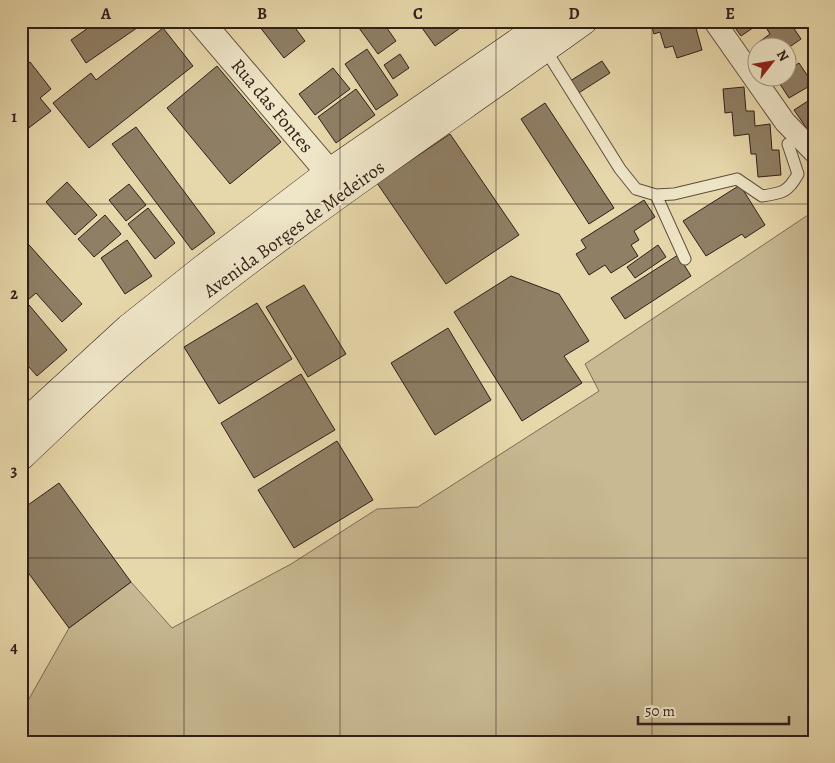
<svg xmlns="http://www.w3.org/2000/svg" width="835" height="763" viewBox="0 0 835 763" font-family="Alegreya,serif">
  <style>
    .green { fill: #c8b992; stroke: #7c6c56 }
    .building { fill: #8f7f65; stroke: #301f19 }
    .lines { fill: none; stroke-linecap: round; stroke-linejoin: round }
    .service-casing { stroke: #5e4d3e; stroke-width: 13 }
    .minor-casing { stroke: #5e4d3e; stroke-width: 23 }
    .tertiary-casing { stroke: #5e4d3e; stroke-width: 28 }
    .secondary-casing { stroke: #301f19; stroke-width: 29 }
    .service { stroke: #efe6c8; stroke-width: 11 }
    .minor { stroke: #efe6c8; stroke-width: 21 }
    .tertiary { stroke: #efe6c8; stroke-width: 26 }
    .secondary { stroke: #efe6c8; stroke-width: 28 }
    .grid { fill: none; stroke: #301f19; stroke-width: 1; stroke-opacity: 0.55 }
    .labels { text-anchor: middle; dominant-baseline: central; stroke-width: 4; stroke-linejoin: round; paint-order: stroke }
    .street-label { font-size: 19px; fill: #301f19; stroke: #efe6c8 }
    .neatline { fill: none; stroke: #301f19; stroke-width: 2 }
    .grid-label { font-size: 16px; text-anchor: middle; font-weight: bold; fill: #301f19 }
  </style>
  <rect width="100%" height="100%" fill="#e7d8ab"/>
  <filter id="stains"><feTurbulence type="fractalNoise" baseFrequency=".004" numOctaves="4"/><feColorMatrix values="0 0 0 0 .2 0 0 0 0 .09 0 0 0 0 .02 0 0 0 .5 -.17"/></filter>
  <radialGradient id="worn" r=".72"><stop offset=".6" stop-color="#630" stop-opacity="0"/><stop offset="1" stop-color="#630" stop-opacity=".3"/></radialGradient>
  <path class="green" d="M814,211V742H21V713L69,628L131,582L172,628L291,564L377,509L418,507L599,391L585,364Z"/>
  <path class="building" d="M98,21H147L86,63L71,40Z
    M258,21H290L305,41L284,58L256,22Z
    M369,21H382L396,41L378,54L359,28Z
    M417,21H470L435,46Z
    M650,21H694L702,50L677,58L673,46L665,48L660,32L654,34Z
    M730,21H763L741,36Z
    M772,21H789L801,39L788,48L795,58L788,63V48H762L759,42L770,34L765,26Z
    M163,28L193,66L89,148L53,103L91,73L96,80Z
    M367,49L398,95L376,110L345,64Z
    M400,54L409,68L393,79L384,65Z
    M602,61L610,73L577,94L570,81Z
    M30,62L51,89L40,98L51,111L26,130L21,123V68Z
    M799,63L813,84L789,98L776,78H788V70Z
    M217,66L281,142L230,184L167,108Z
    M333,68L350,89L315,115L299,94Z
    M744,87L746,111H754L755,126L770,124L772,150H779L781,175L758,177L756,154H751L749,134L734,136L732,112L725,113L723,89Z
    M356,89L375,115L336,143L318,117Z
    M814,97V139L794,110Z
    M545,103L614,208L589,224L521,119Z
    M136,127L215,233L192,250L112,144Z
    M450,134L519,235L446,284L377,183Z
    M67,182L97,215L75,235L46,202Z
    M129,184L146,205L126,221L109,200Z
    M740,185L765,225L745,238L742,234L706,256L683,221Z
    M644,200L655,217L634,231L639,240L631,245L638,256L611,273L605,265L589,275L576,254L586,248L581,240Z
    M148,208L175,243L155,259L128,224Z
    M105,215L121,234L94,257L78,239Z
    M21,236L82,304L62,322L36,293L21,306Z
    M127,240L152,276L125,294L101,258Z
    M658,245L666,257L635,278L627,267Z
    M678,255L691,276L625,319L611,298Z
    M511,276L559,294L589,341L564,356L582,383L522,421L454,312Z
    M304,285L346,354L308,377L266,307Z
    M257,303L292,359L219,404L184,347Z
    M29,305L67,350L37,376L21,358V311Z
    M448,328L491,400L435,435L391,363Z
    M301,374L335,430L254,478L221,423Z
    M337,441L373,500L294,548L258,490Z
    M59,483L131,582L69,628L21,563V510Z"/>
  <g class="lines">
    <defs>
      <path id="service" d="M545,49L620,169L636,189L656,195L674,194L737,179L762,196C783,193 788,192 798,174L788,144
        M656,195L685,259"/>
      <path id="minor" d="M714,21L785,122L814,152"/>
      <path id="tertiary" d="M200,21L344,190"/>
      <path id="secondary" d="M21,427L129,328L203,269L329,173L549,21
        M21,456C62,418 101,378 144,343C284,227 436,127 583,21"/>
    </defs>
    <use href="#service" class="service-casing"/>
    <use href="#minor" class="minor-casing"/>
    <use href="#tertiary" class="tertiary-casing"/>
    <use href="#secondary" class="secondary-casing"/>
    <use href="#service" class="service"/>
    <use href="#minor" class="minor"/>
    <use href="#tertiary" class="tertiary"/>
    <use href="#secondary" class="secondary"/>
  </g>
  <path class="grid" d="M184,21V742M340,21V742M496,21V742M652,21V742M21,204H814M21,382H814M21,558H814"/>
  <g class="labels">
    <g class="street-label">
      <text transform="translate(272 106) rotate(50)">Rua das Fontes</text>
      <text transform="translate(294 229) rotate(-36)">Avenida Borges de Medeiros</text>
    </g>
  </g>
  <rect width="835" height="763" fill="none" stroke="#e7d8ab" stroke-width="55"/>
  <g transform="translate(772 62) rotate(59)"><circle r="24" fill="#efe6c8" stroke="#a39682"/>
  <path d="M0-4L9 19L0 12L-9 19Z" fill="#8f2418"/>
  <text y="-8" font-size="14" font-weight="bold" text-anchor="middle" fill="#301f19">N</text>
  </g>
  <path d="M638 716v8h151v-8" fill="none" stroke="#301f19" stroke-width="2.5"/>
  <text x="645" y="716" font-size="15" fill="#301f19" stroke="#efe6c8" stroke-width="4" paint-order="stroke">50 m</text>
  <rect x="28" y="28" width="780" height="708" class="neatline"/>
  <g class="grid-label">
    <text x="106" y="19">A</text>
    <text x="262" y="19">B</text>
    <text x="418" y="19">C</text>
    <text x="574" y="19">D</text>
    <text x="730" y="19">E</text>
    <text x="14" y="122">1</text>
    <text x="14" y="299">2</text>
    <text x="14" y="476">3</text>
    <text x="14" y="653">4</text>
  </g>
  <rect width="100%" height="100%" filter="url(#stains)"/>
  <rect width="100%" height="100%" fill="url(#worn)"/>
</svg>
